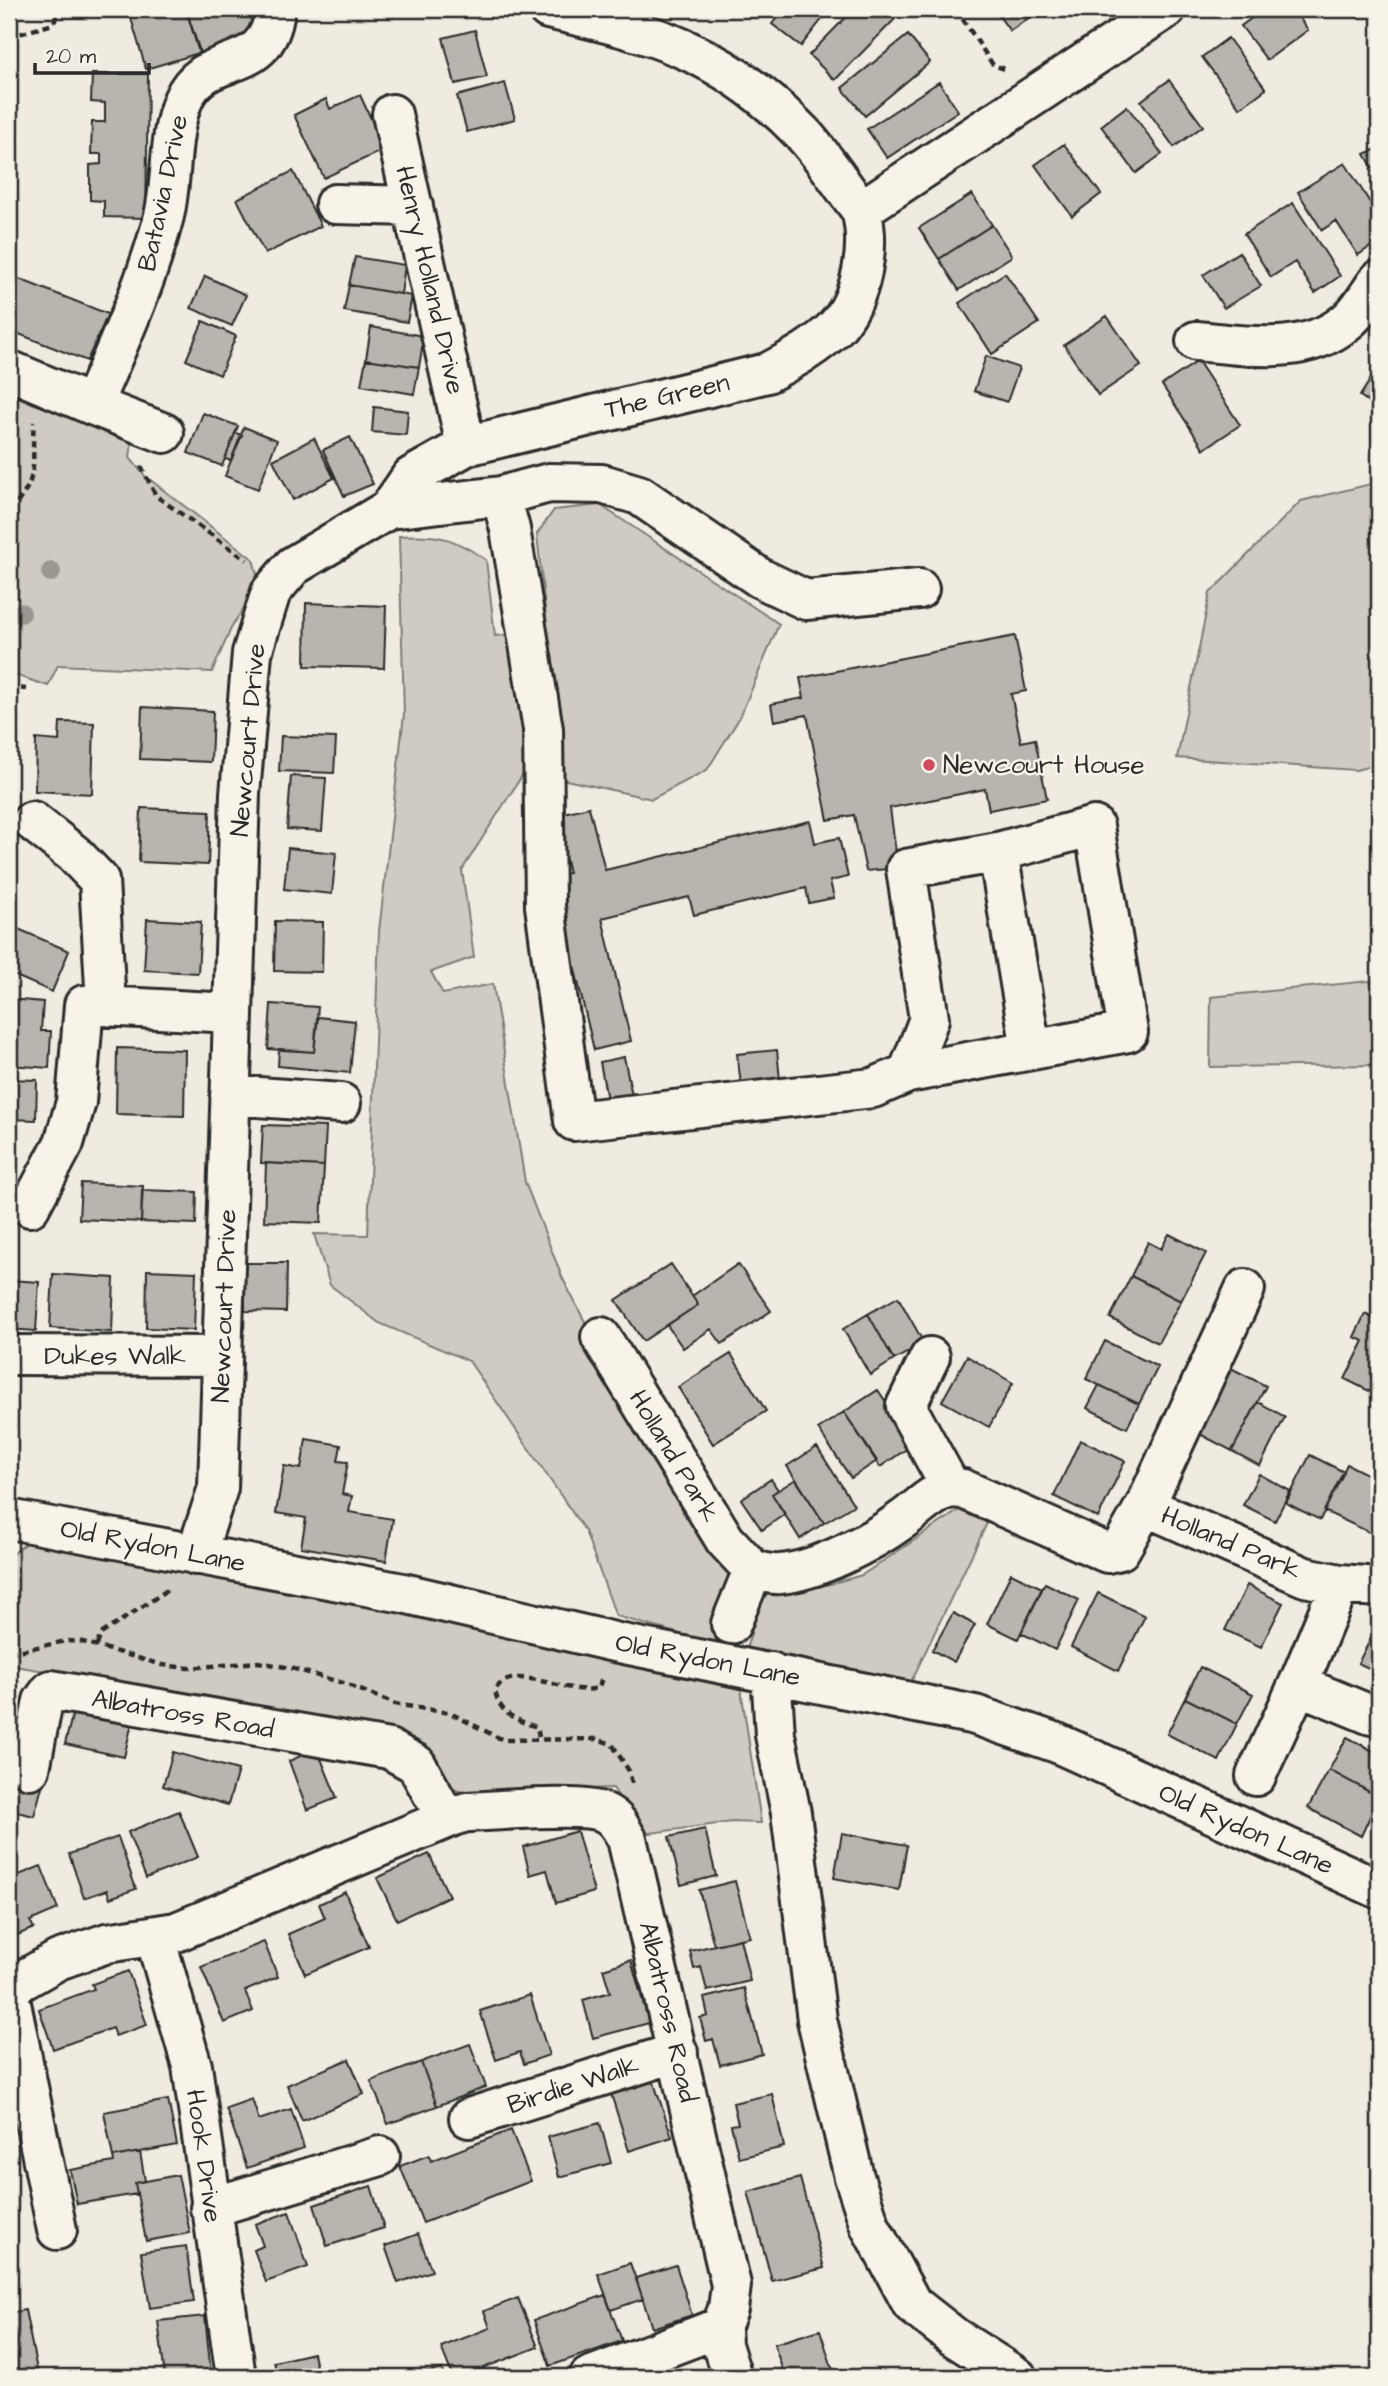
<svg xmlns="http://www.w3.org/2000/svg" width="1388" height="2386" viewBox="0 0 1388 2386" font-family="'Architects Daughter',sans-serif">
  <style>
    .green { fill: #cfcbc2; stroke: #7d7b76; stroke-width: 2 }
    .building { fill: #b8b5ae; stroke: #2b2b2b; stroke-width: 2 }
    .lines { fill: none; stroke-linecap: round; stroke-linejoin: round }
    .minor-casing { stroke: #2b2b2b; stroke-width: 44 }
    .path { stroke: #2b2b2b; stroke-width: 4.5; stroke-dasharray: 7 5; stroke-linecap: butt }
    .minor { stroke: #f7f3e8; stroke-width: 38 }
    .tree { fill: #9a9791 }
    .poi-dot { fill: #d1495b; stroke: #f7f3e8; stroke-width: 2.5 }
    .labels { text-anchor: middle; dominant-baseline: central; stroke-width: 5; stroke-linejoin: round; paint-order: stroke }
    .street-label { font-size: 26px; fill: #2b2b2b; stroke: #f7f3e8 }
    .poi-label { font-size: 26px; fill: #2b2b2b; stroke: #f7f3e8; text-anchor: start }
  </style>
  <rect width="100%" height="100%" fill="#efebe0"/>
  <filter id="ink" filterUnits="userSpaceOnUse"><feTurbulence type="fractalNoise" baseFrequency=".0143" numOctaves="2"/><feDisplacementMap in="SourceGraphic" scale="14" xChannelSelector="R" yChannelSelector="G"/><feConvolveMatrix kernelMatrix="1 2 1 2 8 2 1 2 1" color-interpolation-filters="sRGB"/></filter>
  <g filter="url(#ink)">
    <path class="green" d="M9,393L34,404L107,423L132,441L130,458L144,475L253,559L260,585L233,624L212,672L58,665L48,686L9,673Z
      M1379,482V764L1356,770L1177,758L1210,593L1301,501Z
      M600,505L779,624L740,717L707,770L652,799L525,771L462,870L474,957L431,972L443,994L493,984L525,1182L562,1277L660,1468L731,1575L716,1644L616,1616L585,1531L469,1361L379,1323L330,1285L314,1234L368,1235L379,931L404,714L399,536C438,534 453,537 486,560L495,636L547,629L537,534L554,510Z
      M1379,980V1065L1210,1067L1211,997Z
      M961,1509L988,1521L911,1682L745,1652L764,1593L819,1587L862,1575Z
      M32,1538L556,1643L741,1689L761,1823L732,1822L643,1834L613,1788L466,1793L449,1788L434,1772L103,1681L9,1665V1557Z"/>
    <path class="building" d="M152,9H186L199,53L146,69L130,15Z
      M186,9H250L259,37L201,55Z
      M784,9H830L801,46L772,24Z
      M854,9H884L895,19L835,80L809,55Z
      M994,9H1039L1040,10L1010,31Z
      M1264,9H1293L1308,30L1267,60L1241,26Z
      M475,30L487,77L455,84L443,38Z
      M908,35L930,62L865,116L842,88Z
      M1228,38L1266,89L1240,108L1202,57Z
      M92,74H148L146,218L104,217V201L90,200V165L101,164V154H91L92,122H105V103L91,102Z
      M1169,80L1203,126L1174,147L1141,101Z
      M939,82L958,111L887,158L867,129Z
      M505,83L515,119L467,132L457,96Z
      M360,95L385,149L324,178L294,115L326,99L330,109Z
      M1127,106L1162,154L1136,173L1101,126Z
      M1064,144L1101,194L1072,216L1035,165Z
      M1379,148V179L1365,154Z
      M1345,163L1379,217V241L1358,255L1336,221L1322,230L1298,192Z
      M293,171L321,226L265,254L237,199Z
      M972,194L992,225L939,259L919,228Z
      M1293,203L1340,276L1315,293L1295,262L1271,277L1244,234Z
      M992,225L1012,256L959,290L939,259Z
      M1239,252L1261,286L1224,308L1203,275Z
      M355,257L405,265L401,294L349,285Z
      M1005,273L1039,323L992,354L959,303Z
      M9,275L108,314L87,361L9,330Z
      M205,276L246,295L232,326L191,308Z
      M349,285L412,296L407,322L344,311Z
      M1107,316L1141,366L1098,395L1064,345Z
      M203,321L236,336L220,375L186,360Z
      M371,327L424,336L419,367L366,359Z
      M986,356L1019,368L1007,402L974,391Z
      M366,359L419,367L414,394L361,385Z
      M1198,361L1240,425L1204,449L1162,385Z
      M1379,366V409L1360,396Z
      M374,407L408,411L406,435L372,432Z
      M203,413L238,426L222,466L188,453Z
      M244,427L277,440L258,489L225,476Z
      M235,433L242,435L231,461L225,459Z
      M350,437L373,484L344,496L323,450Z
      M314,438L334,478L293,500L273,460Z
      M306,603L386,606L384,668L305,666Z
      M1015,636L1026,691L1011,694L1021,742L1035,739L1047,799L989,810L985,789L890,808L898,868L866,871L854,815L828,820L807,715L774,721L771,704L804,698L800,678Z
      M142,707L213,711L211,762L140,759Z
      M60,722L94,723L92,794L35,791L36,739L59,741Z
      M281,736L336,738L334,773L279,771Z
      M291,776L326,778L322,831L287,829Z
      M589,807L605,870L810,821L815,843L839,838L848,877L830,881L834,898L809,903L806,888L694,915L689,897L602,918L631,1041L594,1050L553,876L569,873L555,815Z
      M141,808L210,811L208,865L139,862Z
      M288,848L336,853L332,894L284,889Z
      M147,919L201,922L198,973L144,970Z
      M275,921L323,922L322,972L274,971Z
      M16,928L69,951L52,992L9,973V946Z
      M9,999L43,1002L41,1031H51L49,1068L9,1065Z
      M271,1004L318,1007L314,1052L268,1049Z
      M318,1017L355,1021L350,1073L278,1066L279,1049L314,1052Z
      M117,1048L185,1050L184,1116L116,1114Z
      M777,1050L780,1080L741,1084L737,1054Z
      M624,1057L633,1100L608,1105L600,1062Z
      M9,1079L37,1080L36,1120L9,1119Z
      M263,1125L326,1127L324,1166L261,1163Z
      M266,1163L324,1166L321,1223L264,1221Z
      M81,1183L143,1186L141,1222L79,1219Z
      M142,1190L197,1192L196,1224L141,1222Z
      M1169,1234L1206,1253L1181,1301L1131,1276L1148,1242L1161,1249Z
      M245,1263H287L286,1312L245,1311Z
      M671,1264L698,1305L643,1341L616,1300Z
      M738,1264L771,1311L722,1344L711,1329L683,1348L667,1325L698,1305L692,1296Z
      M147,1270L196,1272L194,1330L146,1328Z
      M53,1274L114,1278L112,1332L50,1328Z
      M1131,1276L1181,1301L1158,1343L1110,1318Z
      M9,1280L39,1282L36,1331L9,1329Z
      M898,1297L924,1343L894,1360L868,1314Z
      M868,1314L894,1360L870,1375L843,1329Z
      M1365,1314L1379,1321V1396L1345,1379L1364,1341L1354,1337Z
      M1105,1341L1158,1367L1139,1404L1086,1379Z
      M731,1354L766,1411L713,1444L678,1387Z
      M967,1356L1013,1383L989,1427L942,1401Z
      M1227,1366L1266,1386L1232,1451L1194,1431Z
      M1099,1385L1139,1404L1127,1428L1087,1408Z
      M878,1390L914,1444L880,1467L844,1412Z
      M1258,1402L1285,1417L1260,1466L1232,1451Z
      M844,1412L877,1461L851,1478L818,1429Z
      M306,1439L341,1445L338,1461L348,1462L342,1494L352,1496L349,1512L393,1519L386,1561L301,1547L306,1518L276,1513L284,1466L301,1469Z
      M1080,1440L1125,1461L1098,1518L1054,1496Z
      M817,1447L854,1505L824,1523L787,1466Z
      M1310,1455L1344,1472L1320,1520L1286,1503Z
      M1347,1464L1379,1480V1522L1373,1534L1324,1511Z
      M1259,1474L1290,1491L1275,1521L1243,1505Z
      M771,1479L778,1490L772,1494L785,1514L762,1530L741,1499Z
      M796,1479L824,1523L800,1539L772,1494Z
      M1011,1573L1042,1588L1018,1639L987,1624Z
      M1045,1583L1079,1600L1055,1650L1021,1633Z
      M1247,1585L1283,1603L1261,1647L1225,1630Z
      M1098,1593L1145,1616L1118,1671L1071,1647Z
      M953,1613L975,1625L954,1662L932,1650Z
      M1377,1627L1379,1628V1673L1358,1663Z
      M1200,1667L1253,1694L1237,1724L1185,1698Z
      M1185,1698L1237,1724L1219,1761L1167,1734Z
      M74,1708L132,1723L124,1757L65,1744Z
      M1347,1737L1379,1754V1797L1329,1770Z
      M317,1749L337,1798L307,1810L289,1761Z
      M173,1752L238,1770L228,1805L163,1786Z
      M1329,1770L1379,1797L1361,1836L1308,1808Z
      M13,1775L43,1783L34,1816L9,1810Z
      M179,1811L198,1857L146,1878L128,1832Z
      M705,1829L716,1876L681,1885L669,1837Z
      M577,1831L594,1892L556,1903L547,1870L530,1875L523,1847Z
      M842,1833L907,1845L899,1890L834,1878Z
      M118,1837L136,1889L110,1898L107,1890L84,1898L69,1854Z
      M429,1854L449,1896L397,1920L377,1878Z
      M41,1866L58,1909L30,1921L34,1928L10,1938L9,1879Z
      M735,1881L750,1937L714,1945L699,1890Z
      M345,1892L369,1947L305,1974L288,1934L325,1918L319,1904Z
      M740,1939L750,1981L707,1991L701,1967L694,1969L690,1951Z
      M264,1942L278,1977L245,1991L253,2011L224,2023L201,1967Z
      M631,1960L649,2023L593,2038L583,2000L610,1992L603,1969Z
      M128,1971L147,2025L115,2036L112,2028L53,2049L39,2009L94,1989L92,1984Z
      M744,1988L762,2054L720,2065L713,2039L706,2041L700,2018L708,2016L704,1998Z
      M530,1995L549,2055L524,2064L520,2052L496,2060L480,2011Z
      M470,2044L486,2087L437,2106L421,2062Z
      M349,2059L364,2094L302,2121L287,2085Z
      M421,2062L437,2106L388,2124L371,2081Z
      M653,2080L672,2137L629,2151L611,2094Z
      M772,2094L784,2147L739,2158L731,2125L738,2124L733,2103Z
      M252,2099L259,2120L291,2109L304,2148L247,2168L226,2108Z
      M168,2100L177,2145L113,2157L104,2112Z
      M600,2123L611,2163L559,2177L548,2137Z
      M511,2130L531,2181L423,2223L400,2166L429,2155L431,2161Z
      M140,2152L145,2181L135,2183L137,2194L77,2204L70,2170L114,2162L113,2157Z
      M178,2175L190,2233L146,2241L135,2183Z
      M800,2178L824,2268L772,2281L748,2192Z
      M371,2186L384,2228L327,2246L314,2205Z
      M289,2212L308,2267L266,2282L254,2250L263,2246L255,2224Z
      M418,2234L432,2271L398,2283L385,2246Z
      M186,2246L194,2302L150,2308L141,2252Z
      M630,2263L643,2299L611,2310L598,2274Z
      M676,2265L692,2315L652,2328L636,2278Z
      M605,2295L622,2341L550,2366L534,2320Z
      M518,2298L538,2347L460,2377H453L441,2347L490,2328L484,2311Z
      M25,2310L37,2370L9,2375V2313Z
      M205,2316L211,2374L165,2377L158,2321Z
      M820,2330L835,2377H785L774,2344Z
      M313,2353L318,2377H278L274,2362Z
      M442,2369L444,2377H403Z"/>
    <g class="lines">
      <defs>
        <path id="minor" d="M548,9C654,33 724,52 802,133C824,156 841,185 861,210
          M392,114L466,446
          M335,204L413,206
          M1196,341C1244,345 1304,357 1345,323C1359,313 1369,293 1379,280
          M9,370L92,405C119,343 147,282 164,216C173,178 168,136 183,100C205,47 268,80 275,9
          M92,405L164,433
          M501,496L510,529L543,729L545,906L574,1121L873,1088L908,1073L1128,1032L1094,826L998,852L906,869L929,1019L908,1073
          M389,509L411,477L466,446L767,373C791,360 815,348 835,328C862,300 871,246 861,210L1166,9
          M32,821L74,854L99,880L106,1005
          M998,852L1031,1049
          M230,1095L341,1103
          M30,1207L64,1143L76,1102L84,1005L232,1013
          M601,1337L725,1540L753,1570L731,1624
          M9,1355L222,1356
          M930,1357L906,1406L951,1488L963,1489L1107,1553L1120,1550L1145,1506L1305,1577L1340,1584L1379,1587
          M1145,1506L1245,1289
          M9,1519L403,1593L614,1642L975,1715L1057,1743L1379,1889
          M196,1555L218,1488L240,794L252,653L271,592L293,566L389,509L501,496L549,483L602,484L639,495L760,578L806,600L919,589
          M753,1570C761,1572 771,1575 780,1574C817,1571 872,1542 902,1520C918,1509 932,1493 951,1488
          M771,1672L775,1735L791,1813L817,2020L854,2177L870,2226L912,2304L954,2337L1017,2377
          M1298,1685L1371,1715
          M30,1769L43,1701L51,1690L389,1749L416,1764L446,1818
          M1256,1776L1298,1685L1340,1584
          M155,1937L192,2066L236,2377
          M9,1988L58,1960L107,1943L176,1932L456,1815L467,1812C495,1811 588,1802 607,1814C618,1820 621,1829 627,1839L731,2285L728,2309L721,2327L722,2345L732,2377
          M9,1993L57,2230
          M469,2118L678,2052
          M210,2208L380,2156
          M589,2377L721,2327"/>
      </defs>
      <use href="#minor" class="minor-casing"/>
      <path class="path" d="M956,9L993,65L1005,69
        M9,37L53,24L61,9
        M141,466L156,496L247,560
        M9,512C43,476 30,463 34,422
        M9,687L26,689
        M97,1645L101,1634L169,1589
        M9,1653L66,1641L83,1642L162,1665L188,1668L258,1662L291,1668L343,1683L395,1704L450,1713L503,1740L597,1739L612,1744L629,1771L632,1783
        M539,1737L537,1727C516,1720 499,1714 495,1690C514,1660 566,1697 598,1688L603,1677"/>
      <use href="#minor" class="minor"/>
    </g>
    <g class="tree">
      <circle cx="51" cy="572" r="10"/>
      <circle cx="21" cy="613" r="10"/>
    </g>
  </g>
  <circle class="poi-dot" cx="929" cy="765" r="7"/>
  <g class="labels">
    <g class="street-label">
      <text transform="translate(163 193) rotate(-78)">Batavia Drive</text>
      <text transform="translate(430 280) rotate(77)">Henry Holland Drive</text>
      <text transform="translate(667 396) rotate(-13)">The Green</text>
      <text transform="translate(248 740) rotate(-85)">Newcourt Drive</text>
      <text transform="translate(224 1306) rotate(-88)">Newcourt Drive</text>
      <text x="115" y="1356">Dukes Walk</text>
      <text transform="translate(674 1456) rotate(59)">Holland Park</text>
      <text transform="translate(1231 1543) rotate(23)">Holland Park</text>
      <text transform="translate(153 1546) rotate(11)">Old Rydon Lane</text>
      <text transform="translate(708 1660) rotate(11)">Old Rydon Lane</text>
      <text transform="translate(183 1714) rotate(10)">Albatross Road</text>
      <text transform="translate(1246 1829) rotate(24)">Old Rydon Lane</text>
      <text transform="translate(668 2012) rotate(77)">Albatross Road</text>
      <text transform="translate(573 2085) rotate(-18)">Birdie Walk</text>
      <text transform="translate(204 2156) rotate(82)">Hook Drive</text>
    </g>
    <g class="poi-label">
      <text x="943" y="765">Newcourt House</text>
    </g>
  </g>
  <rect width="1388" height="2386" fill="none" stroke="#f7f3e8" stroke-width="35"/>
  <rect x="18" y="18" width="1353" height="2351" fill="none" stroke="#2b2b2b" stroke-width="2.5" filter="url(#ink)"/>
  <path d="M35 63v10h114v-10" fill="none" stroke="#2b2b2b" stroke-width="3.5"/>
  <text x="46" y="63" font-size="21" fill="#2b2b2b" stroke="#f7f3e8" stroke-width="5" paint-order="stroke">20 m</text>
</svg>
